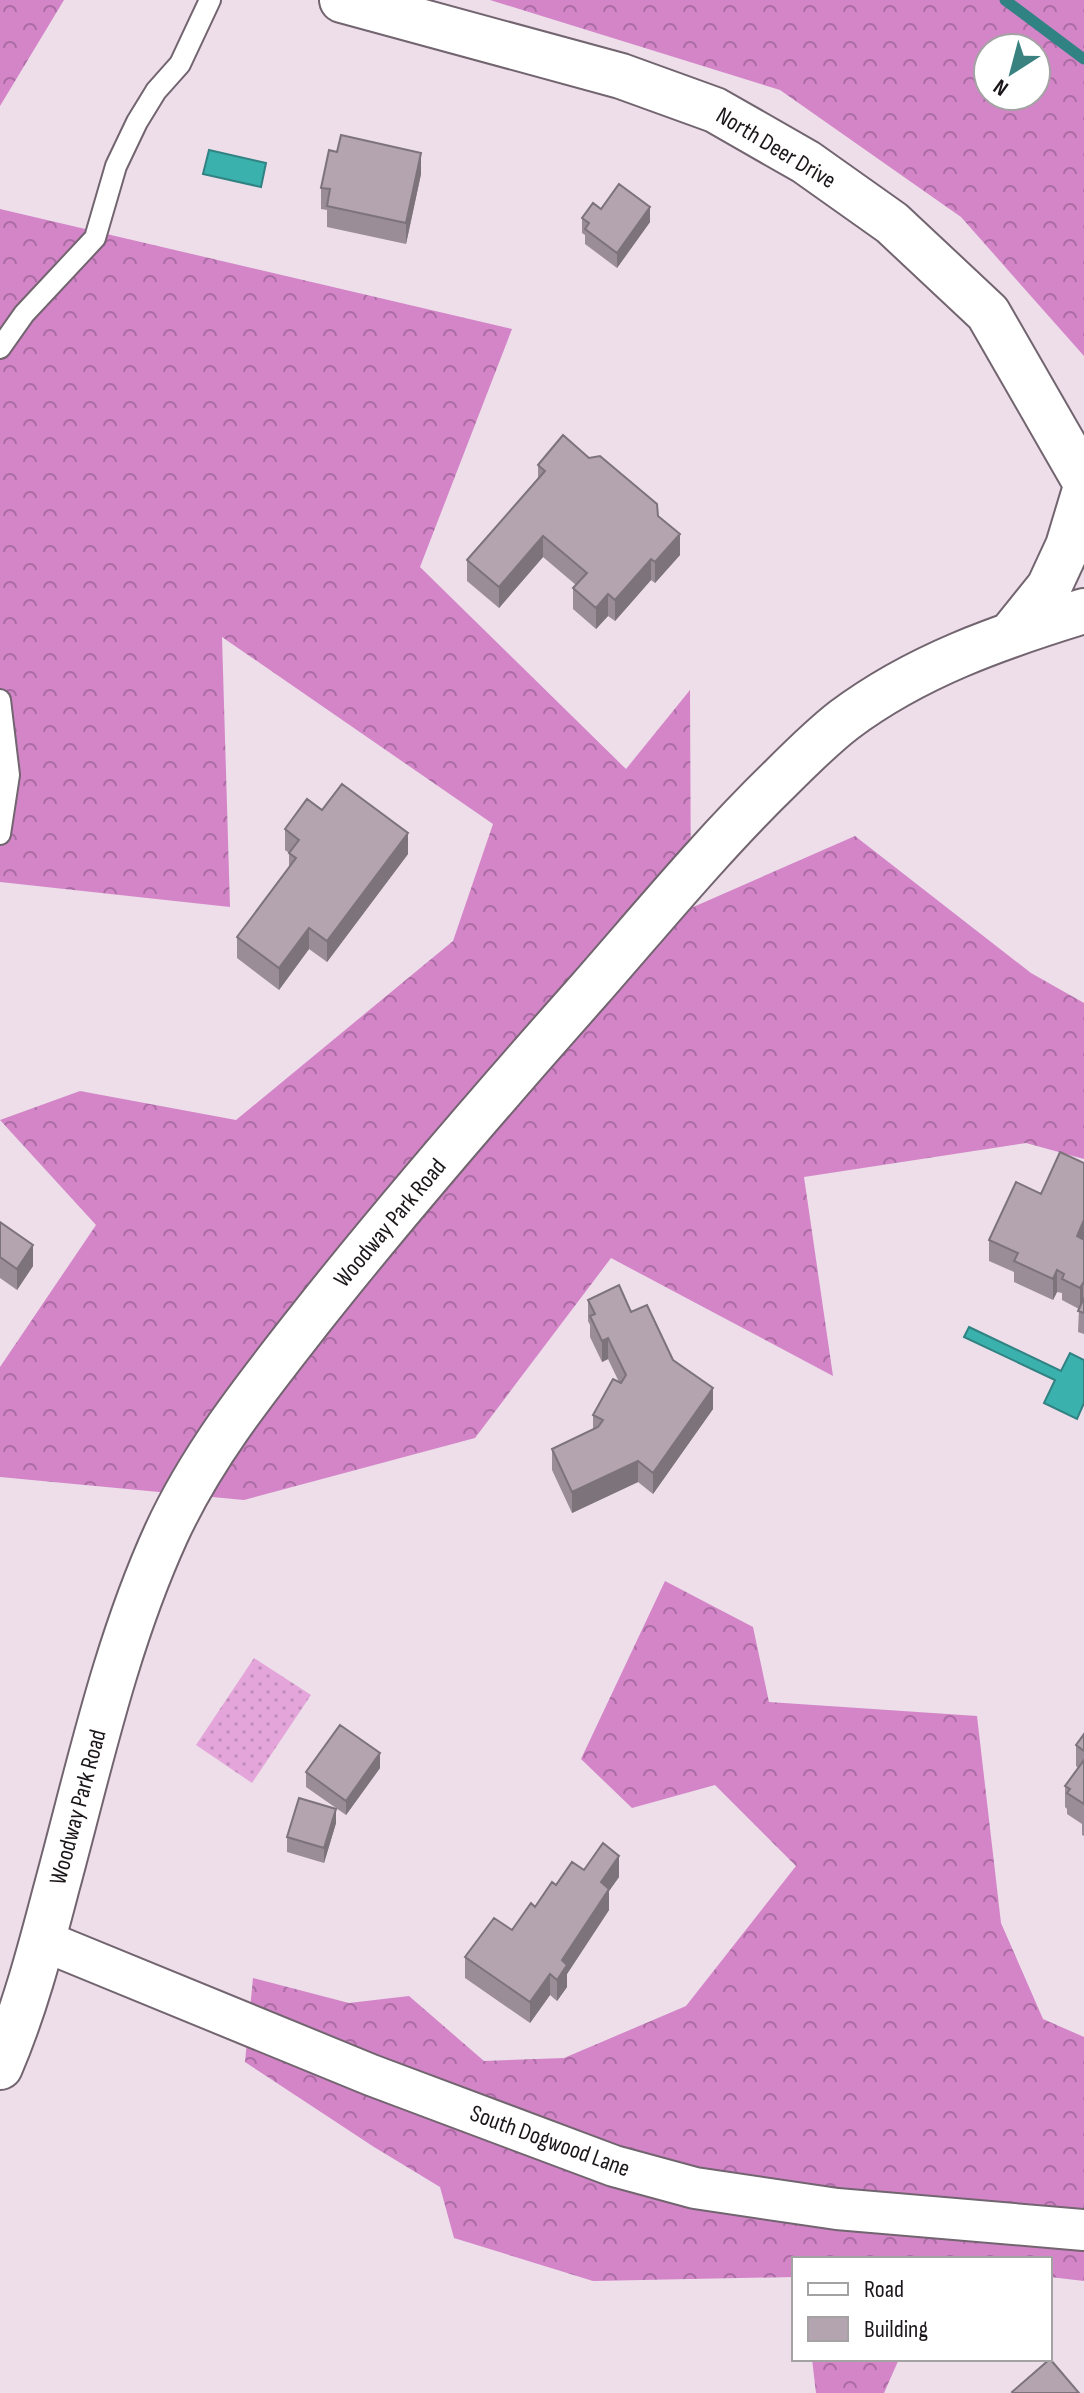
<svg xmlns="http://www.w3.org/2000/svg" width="1084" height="2393" viewBox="0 0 1084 2393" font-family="'Sofia Sans Condensed',sans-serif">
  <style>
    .forest { fill: url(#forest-crowns); fill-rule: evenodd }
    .garden { fill: url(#garden-dots) }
    .water { fill: #3bb1ae; stroke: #318282; stroke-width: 2 }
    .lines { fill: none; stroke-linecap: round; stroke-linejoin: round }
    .stream { stroke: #318282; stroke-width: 11 }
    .service-casing { stroke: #726570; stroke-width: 24 }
    .minor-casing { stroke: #726570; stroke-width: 44 }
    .tertiary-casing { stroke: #726570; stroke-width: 48 }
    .service { stroke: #fff; stroke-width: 20 }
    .minor { stroke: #fff; stroke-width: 40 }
    .tertiary { stroke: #fff; stroke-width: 44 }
    .wall { fill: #9a8d97 }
    .shaded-wall { fill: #7d737b }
    .building { fill: #b3a4b0; stroke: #7d737b; stroke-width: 2 }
    .labels { text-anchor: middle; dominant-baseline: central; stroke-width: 8; stroke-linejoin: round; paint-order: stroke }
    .street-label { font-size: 24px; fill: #1b161a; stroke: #fff }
  </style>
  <defs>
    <pattern id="forest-crowns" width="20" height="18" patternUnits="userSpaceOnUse" patternTransform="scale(2)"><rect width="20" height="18" fill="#d385c8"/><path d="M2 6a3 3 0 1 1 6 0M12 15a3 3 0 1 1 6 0" fill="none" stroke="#aa6ca2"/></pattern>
    <pattern id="garden-dots" width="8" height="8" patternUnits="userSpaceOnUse" patternTransform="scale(2)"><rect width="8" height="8" fill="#e4a5da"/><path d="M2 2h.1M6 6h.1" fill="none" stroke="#c38dba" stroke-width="1.8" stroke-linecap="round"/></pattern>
  </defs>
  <rect width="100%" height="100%" fill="#eddeea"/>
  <path class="forest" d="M0,0H64L0,106Z
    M490,0H1084V356L961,217L780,90ZM1036,48V96H988V48Z
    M0,209L512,329L420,567L626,769L690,690L691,908L855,836L1031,973L1084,1003V1159L1026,1143L804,1177L833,1376L611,1258L475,1438L244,1500L0,1477V1367L96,1225L0,1120L80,1091L236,1120L453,941L493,824L222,637L230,907L0,882Z
    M665,1581L753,1627L769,1702L977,1716L1001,1923L1043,2019L1084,2037V2281L1050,2277V2259H794V2277L593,2281L454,2238L440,2187L374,2147L245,2062L253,1978L349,2003L409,1996L484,2061L564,2058L686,2006L796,1866L715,1785L632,1808L581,1759Z
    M812,2359H899L884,2393H816Z"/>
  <path class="garden" d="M254,1658L311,1695L252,1783L196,1745Z"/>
  <path class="water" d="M209,150L266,163L261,187L203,174Z
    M969,1327L1061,1371L1070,1353L1084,1360V1403L1077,1419L1044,1403L1055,1380L964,1337Z"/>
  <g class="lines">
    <path class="stream" d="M1005,0L1084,59"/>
    <defs>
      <path id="service" d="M0,348L24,314L95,238L116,166L137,122L156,91L180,64L210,0
        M0,700L9,775L0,834"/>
      <path id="minor" d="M44,1941L371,2075L614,2166L695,2188L837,2209L1084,2230"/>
      <path id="tertiary" d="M342,0L621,76L715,110L806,162L892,223L988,313L1084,480
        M1012,633L1049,587L1068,546L1084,493
        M0,2067C25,2009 41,1947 57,1886C89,1768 115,1646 166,1534C203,1453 260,1383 314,1314C402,1203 496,1095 590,989C653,917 713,844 781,778C801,758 822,737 844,720C916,666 999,637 1084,611"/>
    </defs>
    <use href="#service" class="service-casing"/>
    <use href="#minor" class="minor-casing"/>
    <use href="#tertiary" class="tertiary-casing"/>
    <use href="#service" class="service"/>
    <use href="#minor" class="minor"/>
    <use href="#tertiary" class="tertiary"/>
  </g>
  <path class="wall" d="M421,174L406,244L327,227V210L321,209V188Z
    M601,209L650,222L617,268L585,244V235L582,233V218Z
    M538,465L658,516L680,555L655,583L651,580L615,621L608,616L596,629L573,609V588L576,585L543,557L499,608L467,581V560L538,480Z
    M322,810L408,854L327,962L309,949L279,990L237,958V937L289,868V853L285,850V829Z
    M1084,1163V1334L1078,1332L1079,1309L1062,1300V1293L1057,1292L1053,1300L1014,1282V1272L989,1261V1240L1041,1194Z
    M0,1222L33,1266L17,1290L0,1278Z
    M588,1300L631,1312L673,1360L713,1409L653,1494L638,1482L572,1513L552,1470V1449L593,1429V1415L619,1382L608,1359L602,1362L590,1337V1325L588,1321Z
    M1084,1734V1836L1082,1835V1824L1067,1814V1809L1065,1807V1786L1078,1768L1076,1766V1745Z
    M380,1768L346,1815L306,1787V1772Z
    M336,1823L324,1863L287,1852V1837Z
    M584,1870L619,1877L609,1891V1910L567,1974V1987L557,2001L550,1995L530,2023L465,1978V1957L512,1930L556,1885Z"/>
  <path class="shaded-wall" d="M421,153V174L406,244V223Z
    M650,207V222L617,268V253Z
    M680,534V555L655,583V562Z
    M543,536V557L499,608V587Z
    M651,559V580L615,621V600Z
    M608,594V616L596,629V608Z
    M408,833V854L327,962V941Z
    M309,928V949L279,990V968Z
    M1084,1220V1242L1077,1236Z
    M33,1245V1266L17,1290V1269Z
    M1057,1270V1292L1053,1300V1279Z
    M1083,1283V1304L1080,1309V1288Z
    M608,1338V1359L602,1362V1341Z
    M713,1388V1409L653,1494V1473Z
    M638,1461V1482L572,1513V1492Z
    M380,1753V1768L346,1815V1801Z
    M336,1809V1823L324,1863V1848Z
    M619,1856V1877L609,1891V1910L567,1974V1987L557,2001V1980L562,1960L601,1882Z
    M550,1974V1995L530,2023V2002Z"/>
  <path class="building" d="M341,135L421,153L406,223L327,206L330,189L321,188L329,150L337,152Z
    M619,184L650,207L617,253L585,229L589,223L582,218L593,203L601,209Z
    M563,435L589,458L600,456L657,504L658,516L680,534L655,562L651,559L615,600L608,594L596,608L573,588L587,573L543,536L499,587L467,560L545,471L538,465Z
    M342,784L408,833L327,941L309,928L279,968L237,937L296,858L289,853L299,840L285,829L307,799L322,810Z
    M1060,1152L1084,1163V1220L1077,1236L1084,1240V1284L1083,1283L1080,1288L1062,1279L1064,1274L1057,1270L1053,1279L1014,1261L1018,1253L989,1240L1016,1182L1041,1194Z
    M0,1222L33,1245L17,1269L0,1257Z
    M619,1285L631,1312L647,1305L673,1360L713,1388L653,1473L638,1461L572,1492L552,1449L598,1427L603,1420L593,1415L613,1379L621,1383L626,1375L608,1338L602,1341L590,1316L595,1314L588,1300Z
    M1084,1298V1313L1078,1311Z
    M340,1725L380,1753L346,1801L306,1772Z
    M1084,1734V1751L1076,1745Z
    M1084,1760V1804L1067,1793L1070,1789L1065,1786Z
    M299,1798L336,1809L324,1848L287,1837Z
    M603,1843L619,1856L601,1882L609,1889L562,1960L567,1965L557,1980L550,1974L530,2002L465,1957L494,1918L512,1930L531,1903L535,1907L552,1882L556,1885L572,1862L584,1870Z
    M1050,2359L1079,2393H1013L1012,2392Z"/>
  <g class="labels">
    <g class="street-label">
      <text transform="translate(776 148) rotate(31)">North Deer Drive</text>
      <text transform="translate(390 1223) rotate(-50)">Woodway Park Road</text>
      <text transform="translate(78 1807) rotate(-75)">Woodway Park Road</text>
      <text transform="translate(550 2141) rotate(20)">South Dogwood Lane</text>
    </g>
  </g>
  <rect x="792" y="2257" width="260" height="104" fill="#ffffff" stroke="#a4a2a3" stroke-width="2"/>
  <rect x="808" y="2283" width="40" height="12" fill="#ffffff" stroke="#a4a2a3" stroke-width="2"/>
  <text x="864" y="2297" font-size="24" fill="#1b161a">Road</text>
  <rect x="808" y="2317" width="40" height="24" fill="#b3a4b0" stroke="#a4a2a3" stroke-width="2"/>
  <text x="864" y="2337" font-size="24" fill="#1b161a">Building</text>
  <g transform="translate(1012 72) rotate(216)"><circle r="38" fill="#ffffff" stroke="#a4a2a3" stroke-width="2"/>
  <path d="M0-6L14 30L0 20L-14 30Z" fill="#3a8280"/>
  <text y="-12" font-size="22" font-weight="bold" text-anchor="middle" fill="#1b161a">N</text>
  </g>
</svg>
